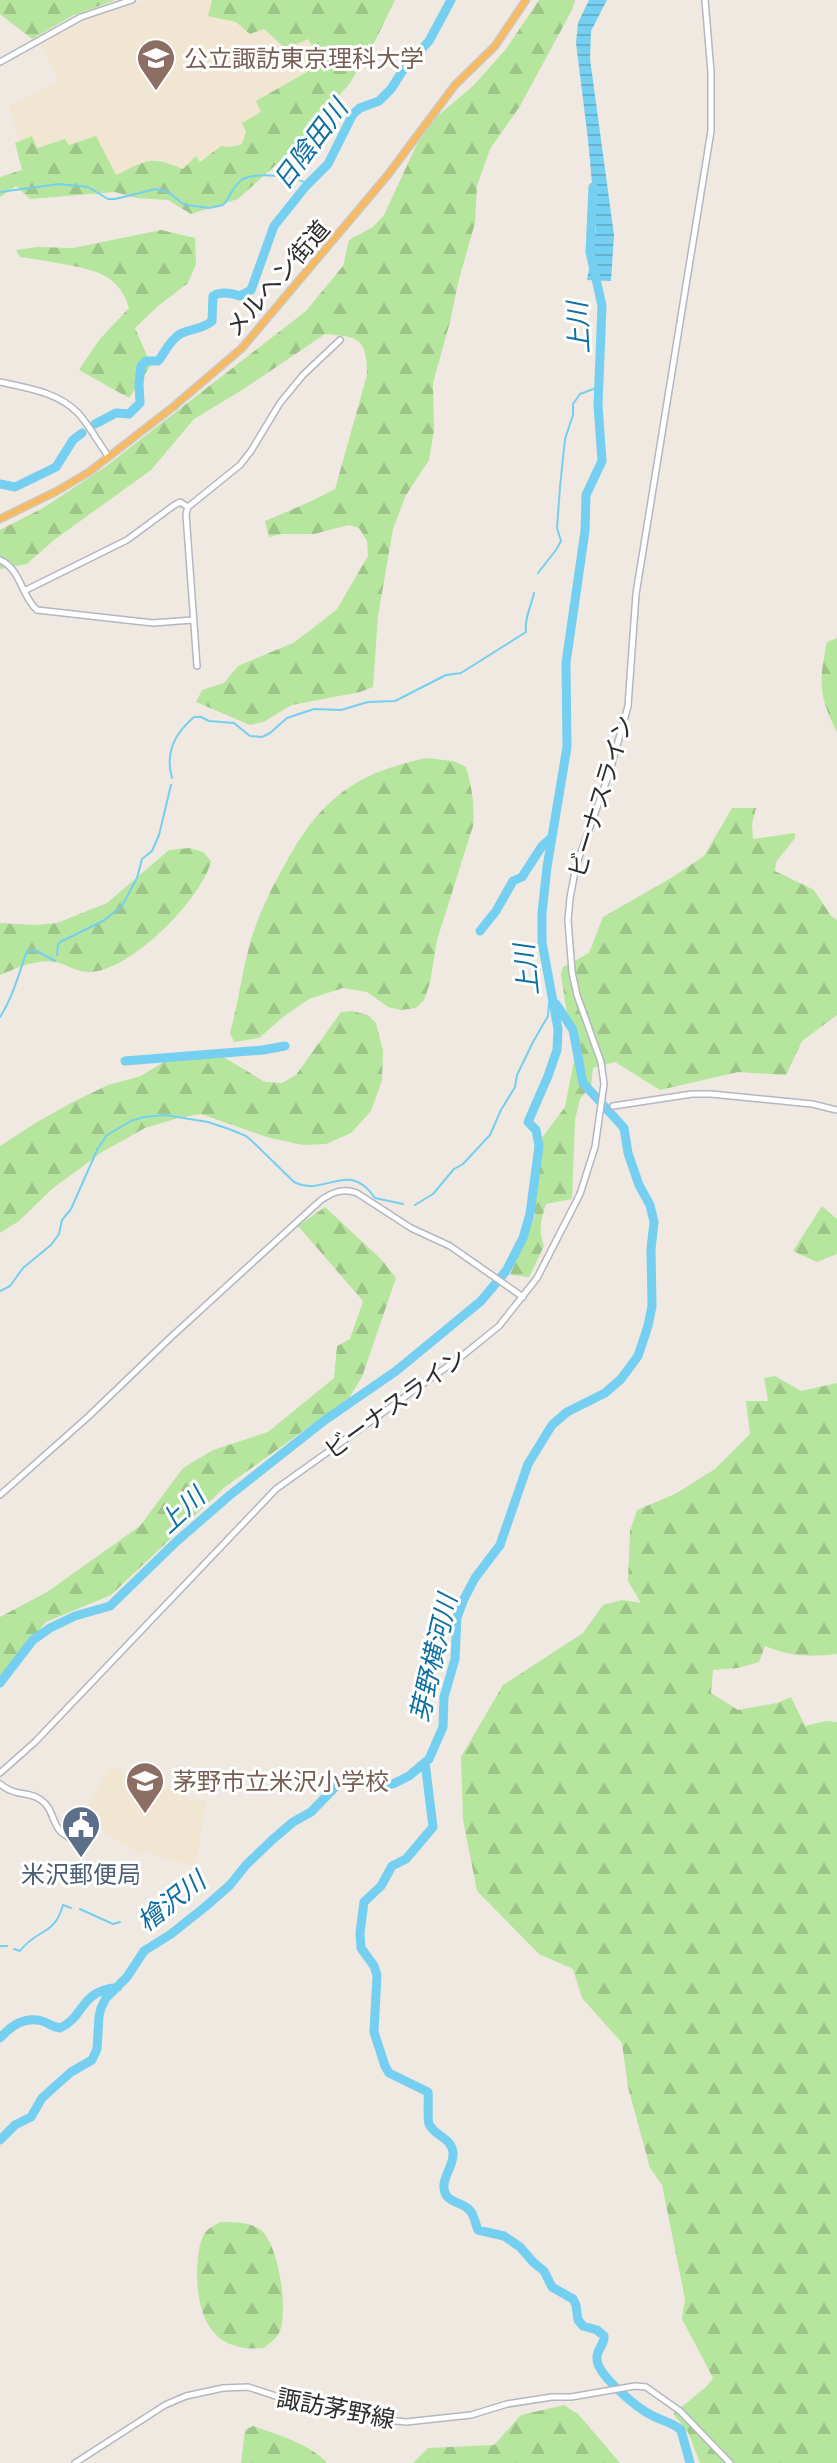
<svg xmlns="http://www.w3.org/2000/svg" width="837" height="2463" viewBox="0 0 837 2463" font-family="'Public Sans','Noto Sans JP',sans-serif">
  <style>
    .education { fill: #f0e6d1 }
    .forest { fill: url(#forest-firs) }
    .water { fill: url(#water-rules) }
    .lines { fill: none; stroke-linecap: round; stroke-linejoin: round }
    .stream { stroke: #75cff0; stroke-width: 2 }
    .river { stroke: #75cff0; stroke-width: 9 }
    .tertiary-casing { stroke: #b4b7c1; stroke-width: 8 }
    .secondary-casing { stroke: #b4b7c1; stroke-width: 8 }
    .trunk-casing { stroke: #c9c9c9; stroke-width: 9 }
    .tertiary { stroke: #fff; stroke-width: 5 }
    .secondary { stroke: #fff; stroke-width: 5 }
    .trunk { stroke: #f8ba60; stroke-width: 6 }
    .labels { text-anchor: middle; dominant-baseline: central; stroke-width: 6; stroke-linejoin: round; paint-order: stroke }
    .education-label { font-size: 24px; fill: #785e54; stroke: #fff; text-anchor: start }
    .street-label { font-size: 24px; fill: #2e2e2e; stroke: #fff }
    .service-label { font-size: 24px; fill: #4e5e75; stroke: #fff }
    .water-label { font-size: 26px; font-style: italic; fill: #0d6fa3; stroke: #fff }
  </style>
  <defs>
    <pattern id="forest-firs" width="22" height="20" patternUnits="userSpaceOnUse" patternTransform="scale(2)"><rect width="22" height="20" fill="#b6e59e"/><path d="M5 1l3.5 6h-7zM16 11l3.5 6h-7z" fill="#9dc588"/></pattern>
    <pattern id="water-rules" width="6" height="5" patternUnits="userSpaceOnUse" patternTransform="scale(2)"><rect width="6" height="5" fill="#75cff0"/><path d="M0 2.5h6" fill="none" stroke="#66b2ce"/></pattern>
  </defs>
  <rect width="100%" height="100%" fill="#efe9e1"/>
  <path class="education" d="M149,0H330L322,60L261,112L246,132L242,144L231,147L221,146L200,162L196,156L183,169L160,159L145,161L116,175L96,136L75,145L69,146L65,139L36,148L32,137L20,141L9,105L59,82L41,45L86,19Z
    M113,1768L159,1789L186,1786L187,1801L206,1800L196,1867L145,1852L142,1855L101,1830L84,1823L88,1806L109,1769Z"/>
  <path class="forest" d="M0,0H115L72,16L32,39L0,14Z
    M212,0H395L375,41L350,83L288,154L238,199L191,214L168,200L136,198L115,192L30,199L16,186L0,197V177L22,170L15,143L32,136L37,148L65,139L69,145L96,136L116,175C148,160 149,155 183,169L196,156L200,162L221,146L231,147L242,144L246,132L242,123L261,112L256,101L307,72L321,60L308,39L286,49L264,29L250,34L236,22L208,16Z
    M539,0H575L572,10L520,106L490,149L477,186L475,223L458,283L450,322L433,383L434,430L429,460L406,495L393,529L378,616L373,687L360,692L292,705L263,722L250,725L196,702L202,690L224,683L238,666L293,643L312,629L337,609L368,556L367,541L359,528L349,525L314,534H281L269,537L265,521C289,511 313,501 335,489L367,375C367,337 358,337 325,334L242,390L194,419L151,470L54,540L27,564L0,569V530L43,508L105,467L306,311L343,266L349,240L373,227L384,215L417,144L435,118L473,86L506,49Z
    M161,230L195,238L196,264L188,283L158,306L135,328L151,365L129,398L79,370L99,340L129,308C125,295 119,285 107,277C93,267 39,260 20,257L16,250L37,247L73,248Z
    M837,638V732C818,695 819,681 827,642Z
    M426,758L453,761L466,767C472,788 475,805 473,826L437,940L430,983L424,1000L416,1008L401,1010L388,1007L367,992L343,988L309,999L283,1017L259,1038L234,1042L230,1033C238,1004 242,973 250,943C258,916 271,889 285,864C321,799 353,774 426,758Z
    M732,808H756L752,824L753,839L795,833V838L776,862L775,871L814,890L831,916L837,920V1015L802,1041L786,1075L738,1072L660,1090L615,1062L593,1068L591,1086L580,1099L575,1120L572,1199L546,1204C541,1220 538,1230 544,1246L529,1277L510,1275L535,1216L534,1176L541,1139L565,1107L574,1061L561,974L563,967L589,953L603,917L671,878L704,856Z
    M190,848L203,852L211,861C202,899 130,972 89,972C77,972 70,966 59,963C38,958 19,967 0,975V923L35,925L57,923L107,903L169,850Z
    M352,1011L368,1015L376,1023L383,1051L382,1080L371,1111L351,1133L326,1144L304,1145L270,1138L201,1114L178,1118L145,1128L102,1152L52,1189L19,1221L0,1233V1146L37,1122L75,1101L108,1085L141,1076L173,1056L215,1052L265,1082L282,1083L296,1075L341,1012Z
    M822,1206L837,1219V1254L817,1262L793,1251Z
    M325,1207L382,1260L396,1278L362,1377L349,1398L225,1487L111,1595L46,1622L0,1676V1617L47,1592L140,1526L183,1468L213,1450L268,1432L334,1378L337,1346L350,1339L363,1301L298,1226Z
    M775,1376L801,1391L837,1383V1654C808,1657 792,1657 765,1646L759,1662L738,1668L713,1670L711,1693L738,1710L777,1703L791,1697L805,1726L826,1721L837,1722V2463H700L688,2432L673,2414L706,2387L713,2378L682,2319L685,2299L662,2185L650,2168L628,2087L622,2043L582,1998L573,1969L539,1954L477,1891L463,1820L461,1757L503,1685L583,1633L603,1605L622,1600L641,1603L628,1581L630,1531L637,1510L675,1494L715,1469L750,1434L746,1401H768L764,1378Z
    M220,2222C232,2222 247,2222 258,2228C279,2239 290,2316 278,2335C275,2340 268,2344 264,2348C211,2353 197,2317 197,2270C198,2259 198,2243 205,2233C208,2228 216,2225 220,2222Z
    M564,2405L579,2415L620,2463H413L428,2448L494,2445L521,2415Z
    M253,2426C277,2435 310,2444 327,2463H241L245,2430Z"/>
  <path class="water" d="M589,0H607L591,31L590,59L614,235L611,281L587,280L596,229L588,139L576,43L578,23Z"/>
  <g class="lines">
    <path class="stream" d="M0,192L59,184L88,187L108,199H115L156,189L168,192L183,204L188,205L209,208L223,205C230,198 233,185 243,179C257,172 295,176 308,184
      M538,573L556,550L561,541L557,528L560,487L565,439L573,415V404L580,394L599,387
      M172,778C165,753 174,734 194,717H201L209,721L234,723L250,736L262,737L270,733L287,718L314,709L341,710L368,702L395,701L446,675L461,673L526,632C524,619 531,607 534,593
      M57,955L58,945L60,942L103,921L122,906L137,878L142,859L152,851L159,835L171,785
      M0,1017C13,997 19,973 27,951L35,950L55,961
      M415,1205L433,1194L454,1169L463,1164L490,1135L501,1110L515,1087L517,1075L533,1042L548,1016L549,1003L552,998
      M0,1291L10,1286L23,1268L51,1245L59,1234L62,1220L71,1209L98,1148L107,1135L131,1121L144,1117L165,1115L208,1122L229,1129L246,1136L253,1142L294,1182C326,1198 347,1158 375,1198L403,1204
      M80,1909L113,1924L120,1922
      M0,1946H7
      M14,1949L20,1951C37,1928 54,1937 63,1905L71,1908"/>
    <path class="river" d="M95,424L116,413L129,414L140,403L139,384L141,366L146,361H158C166,351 169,341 180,334C191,328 202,330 212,321L213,296C221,291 231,293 240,296L251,290L274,226L306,186L328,164L353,114L360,108L379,101L391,89L405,67L429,41L451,0
      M0,484L15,487L56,467L73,440L82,433
      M480,931L496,911L513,881L522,877L542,846L552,837
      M125,1061L263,1050L285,1046
      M0,1683L33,1640L50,1628L75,1616L110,1606L177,1541L230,1495L325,1420L396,1371L481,1301L506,1271L523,1238L530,1214L539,1146L536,1130L528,1122L548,1076L557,1050L558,1029L542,942V913L547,867L567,747L566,663L585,531L586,495L602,461L598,405L602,306L590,252L593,187
      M425,1762L433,1827L406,1859L392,1866L381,1886L364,1902L360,1933L361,1948L374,1966L377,1975L374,2032L385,2066L389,2073L428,2092C429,2101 427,2116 429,2124C434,2136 451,2137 453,2152C455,2166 438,2181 446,2195C450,2202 461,2203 467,2208C474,2212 475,2223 478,2230L504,2236L520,2247L534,2263L544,2271L552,2287L573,2299L576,2305L578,2320L583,2326L597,2330L604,2336C605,2345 596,2349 597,2359C597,2375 638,2409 653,2416C663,2421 673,2423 681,2430L690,2463
      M0,2038C11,2026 24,2016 42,2021C49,2023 52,2027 60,2028C86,2016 78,1992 118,1987
      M0,2140L15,2125L31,2117L42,2098L71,2072L92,2060L97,2049L99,2016L101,2008L106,1998L127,1977L144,1951L171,1934L205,1907L230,1885L246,1865L272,1840L293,1822L311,1812L343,1779L361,1778L384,1784H393L409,1776L429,1759L443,1727L444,1697L455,1659L457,1617L464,1599L475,1578L500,1545L528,1464L552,1425L567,1412L605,1393L621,1379L638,1356L648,1326L652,1306L651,1249L654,1222L650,1205L639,1185L628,1153L624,1128L583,1083L573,1030L556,1004"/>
    <defs>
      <path id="tertiary" d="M0,62L81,17L132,0
        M0,382C27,388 58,392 78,413C89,425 98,442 108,456
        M0,560C21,569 21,596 37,610L153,623L193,620
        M24,591L127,540L173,506L180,502L188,507
        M197,666L186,514L188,507L240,465L251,451L280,403L303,375L340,340
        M613,1106L692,1094H711L812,1104L837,1110
        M0,1495L89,1416L170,1338L321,1200C333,1192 343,1188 357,1193L411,1228L450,1246L523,1297
        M0,1784C17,1798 28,1790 41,1800C53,1808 52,1823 61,1832C66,1836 72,1839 76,1844"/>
      <path id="secondary" d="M0,1773L35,1742L276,1489L462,1356L499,1326L537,1278L580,1194L595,1147L604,1084L601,1062L577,995L572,972L568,920L570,898L576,866L609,774L628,706L636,594L711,131V72L705,0
        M75,2463L165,2405L186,2396L223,2388L248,2387L297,2403L359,2417L406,2422L471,2415L507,2404L552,2397H571L635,2386L646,2387L680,2411L730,2463"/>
      <path id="trunk" d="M0,519L57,491L89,472L173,407L242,348L387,176L455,85L495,46L526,0"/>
    </defs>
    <use href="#tertiary" class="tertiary-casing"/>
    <use href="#secondary" class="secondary-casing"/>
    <use href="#trunk" class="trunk-casing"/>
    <use href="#tertiary" class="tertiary"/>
    <use href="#secondary" class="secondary"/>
    <use href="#trunk" class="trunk"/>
  </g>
  <defs>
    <symbol id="university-pin" viewBox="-11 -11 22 30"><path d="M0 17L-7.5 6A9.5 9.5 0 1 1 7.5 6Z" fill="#8d6e63" stroke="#fff"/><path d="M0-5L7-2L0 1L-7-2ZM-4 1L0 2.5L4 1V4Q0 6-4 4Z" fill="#fff"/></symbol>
    <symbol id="school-pin" viewBox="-11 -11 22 30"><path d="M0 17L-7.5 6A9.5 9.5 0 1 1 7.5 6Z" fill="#8d6e63" stroke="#fff"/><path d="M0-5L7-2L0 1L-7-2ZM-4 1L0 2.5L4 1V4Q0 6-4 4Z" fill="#fff"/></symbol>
    <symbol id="civic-pin" viewBox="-11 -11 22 30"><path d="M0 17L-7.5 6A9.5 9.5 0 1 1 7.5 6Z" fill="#5c6f8a" stroke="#fff"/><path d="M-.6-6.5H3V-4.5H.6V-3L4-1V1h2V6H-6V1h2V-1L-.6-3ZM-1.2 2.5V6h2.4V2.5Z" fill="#fff"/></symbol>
  </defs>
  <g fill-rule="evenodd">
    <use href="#university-pin" x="134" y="36" width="44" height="60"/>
    <use href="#school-pin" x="123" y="1759" width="44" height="60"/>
    <use href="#civic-pin" x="59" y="1803" width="44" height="60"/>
  </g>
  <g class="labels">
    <g class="education-label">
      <text x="184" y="58">公立諏訪東京理科大学</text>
      <text x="173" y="1781">茅野市立米沢小学校</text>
    </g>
    <g class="street-label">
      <text transform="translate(277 278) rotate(-49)">メルヘン街道</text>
      <text transform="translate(600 796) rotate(-73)">ビーナスライン</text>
      <text transform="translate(395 1403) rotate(-36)">ビーナスライン</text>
      <text transform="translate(336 2408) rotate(11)">諏訪茅野線</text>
    </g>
    <g class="service-label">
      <text x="81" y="1874">米沢郵便局</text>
    </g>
    <g class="water-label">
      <text transform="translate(310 144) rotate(-53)">日陰田川</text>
      <text transform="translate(578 328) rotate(-93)">上川</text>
      <text transform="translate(526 970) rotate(-96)">上川</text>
      <text transform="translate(181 1510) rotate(-43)">上川</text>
      <text transform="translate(433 1658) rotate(-77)">芽野横河川</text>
      <text transform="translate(171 1901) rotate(-38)">檜沢川</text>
    </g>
  </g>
</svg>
